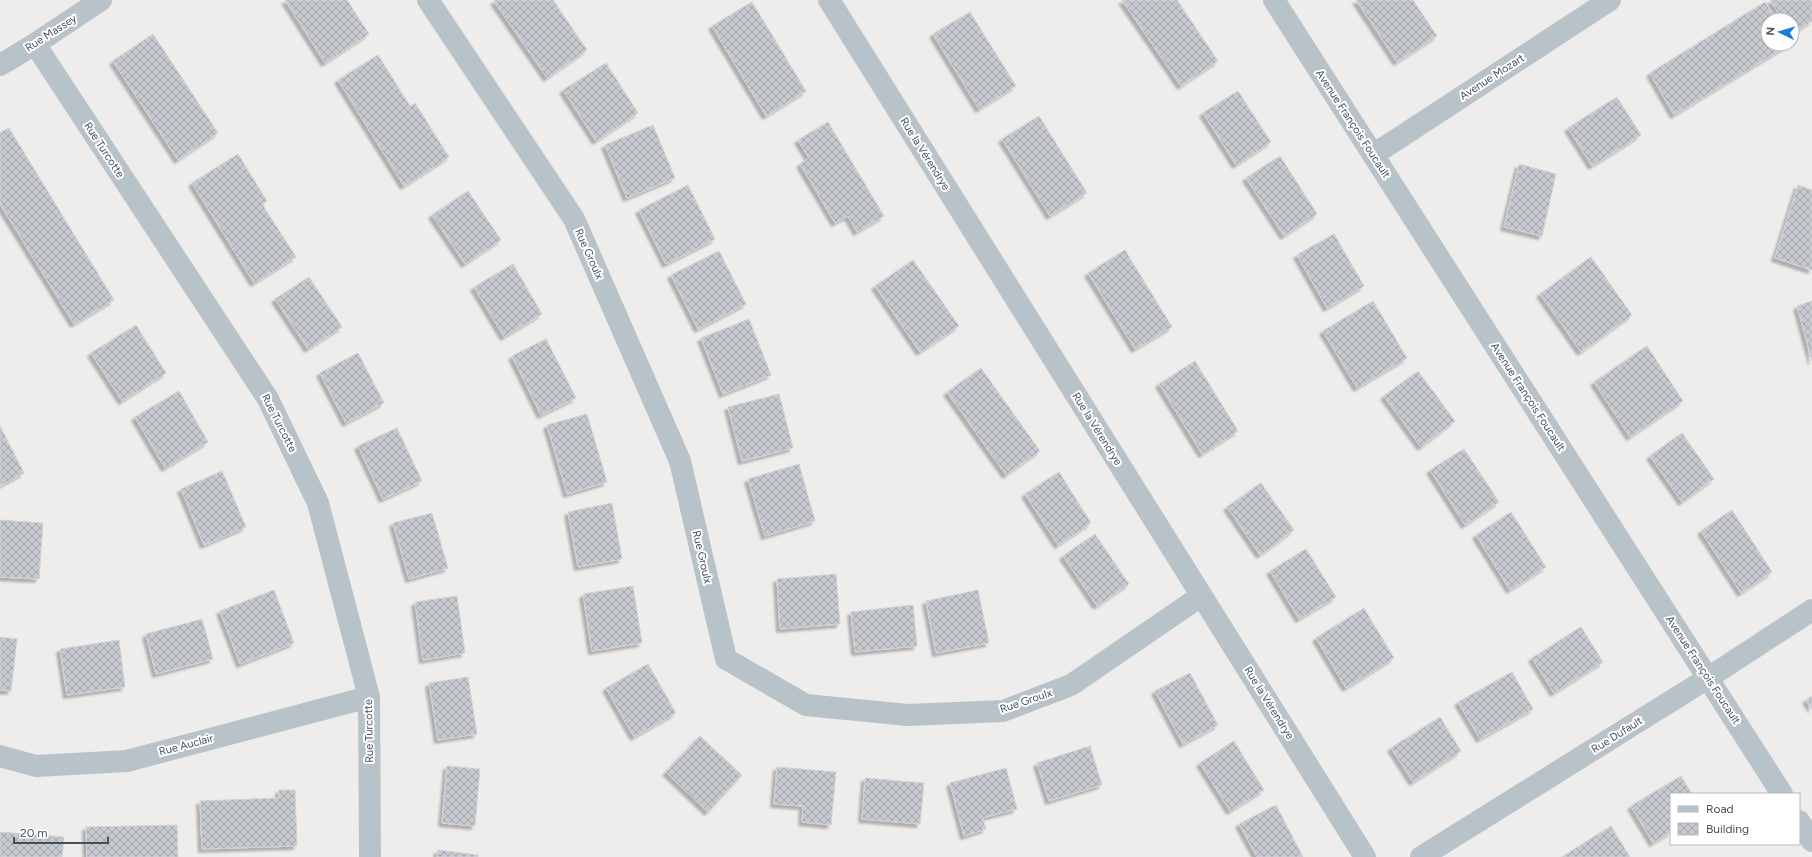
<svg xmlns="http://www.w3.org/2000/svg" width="1812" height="857" viewBox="0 0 1812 857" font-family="Figtree,sans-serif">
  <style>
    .building { fill: url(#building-cross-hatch); stroke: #d0d3d8; filter: url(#shadow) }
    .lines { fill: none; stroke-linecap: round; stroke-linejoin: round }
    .minor { stroke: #b8c2c9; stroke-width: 22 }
    .labels { text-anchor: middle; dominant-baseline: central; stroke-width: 4; stroke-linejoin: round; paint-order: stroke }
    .street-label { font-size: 11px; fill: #455159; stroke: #fff }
  </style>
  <defs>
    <pattern id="building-cross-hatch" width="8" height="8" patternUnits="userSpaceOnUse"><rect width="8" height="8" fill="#c6cacf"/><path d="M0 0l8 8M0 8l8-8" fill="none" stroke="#a3a6ab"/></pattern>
    <filter id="shadow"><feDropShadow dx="-3.5" dy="3.5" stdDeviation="1" flood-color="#0004"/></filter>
  </defs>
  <rect width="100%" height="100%" fill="#efecec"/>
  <path class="building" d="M285,0H347L369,34L325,63Z
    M496,0H553L587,50L547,78L494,1Z
    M1122,0H1177L1218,61L1181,86Z
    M1356,0H1413L1437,36L1397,62Z
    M1770,0H1812V21L1792,34V20H1783Z
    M752,2L806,91L766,116L712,26Z
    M1765,2L1776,20H1768V44H1790L1674,115L1650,73Z
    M970,12L1016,86L979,109L933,34Z
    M153,34L218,133L178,160L113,61Z
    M378,55L410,106L415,103L449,157L404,186L338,80Z
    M606,63L638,113L596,141L563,90Z
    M1238,91L1271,142L1236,165L1203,113Z
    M1617,97L1641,135L1592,166L1568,128Z
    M1039,116L1087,193L1050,216L1002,139Z
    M828,122L884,216L857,232L848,216L835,223L800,164L809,158L798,140Z
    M653,125L675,178L627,198L605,145Z
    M9,128L114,300L74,324L0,204V133Z
    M238,154L267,201L262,204L296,257L254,283L192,183Z
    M1280,156L1317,214L1284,236L1246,178Z
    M1519,164L1556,174L1542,236L1504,227Z
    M688,185L715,239L666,264L639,210Z
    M1798,185L1812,190V270L1775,258Z
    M468,191L501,240L465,264L432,215Z
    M1334,234L1364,286L1327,308L1297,255Z
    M1125,250L1172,327L1135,349L1088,273Z
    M719,251L746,304L698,329L671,275Z
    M1591,257L1632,315L1581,352L1540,294Z
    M913,260L959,326L920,352L875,286Z
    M513,264L542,314L504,337L474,287Z
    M309,277L342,327L308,349L275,299Z
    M1373,301L1407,358L1357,388L1323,331Z
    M1812,301V361L1797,306Z
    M749,319L771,375L723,394L701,338Z
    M136,325L166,373L122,401L91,353Z
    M546,339L576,398L541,415L512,356Z
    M1647,346L1683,401L1630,437L1594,382Z
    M358,353L384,403L346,423L320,373Z
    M1195,361L1238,431L1202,454L1159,384Z
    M981,368L1040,451L1006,475L947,392Z
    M1418,371L1455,421L1421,447L1384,396Z
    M179,391L208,442L165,468L135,417Z
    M779,394L793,448L742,461L728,407Z
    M587,414L607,482L567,494L547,425Z
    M0,426L24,473L0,486Z
    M397,428L422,481L383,499L358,446Z
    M1682,433L1714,479L1682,502L1650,456Z
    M1464,449L1499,502L1465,525L1430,470Z
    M799,464L815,521L765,536L748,479Z
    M222,471L246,527L204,545L181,489Z
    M1059,472L1091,523L1058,545L1025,494Z
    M1261,483L1294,530L1260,555L1227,507Z
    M612,503L622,559L578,567L568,512Z
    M1732,510L1772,572L1741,593L1701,531Z
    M1511,512L1546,567L1510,590L1476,535Z
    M432,513L448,568L409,579L393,523Z
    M0,520L43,523L39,579L0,577Z
    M1095,534L1129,584L1097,606L1063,556Z
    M1306,549L1336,597L1299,619L1270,571Z
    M836,574L840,624L780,629L777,579Z
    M633,586L642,643L592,651L583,594Z
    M274,590L294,643L240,664L220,611Z
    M978,590L989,643L936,653L926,601Z
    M457,596L465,653L423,660L415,602Z
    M913,605L917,646L855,652L851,612Z
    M1364,608L1394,658L1346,688L1316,638Z
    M202,619L213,659L156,674L146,634Z
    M1581,627L1603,662L1554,693L1532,658Z
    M0,637L17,639L11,691L0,690Z
    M119,640L125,687L67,695L60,649Z
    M648,664L676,713L634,737L606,688Z
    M1512,672L1533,709L1480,739L1458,702Z
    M1190,673L1218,725L1183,744L1155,691Z
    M468,677L477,734L438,740L429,683Z
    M1812,696V709L1806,700Z
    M1440,717L1461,751L1413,782L1391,748Z
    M700,736L742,775L708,812L666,772Z
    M1234,741L1264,790L1230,811L1200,763Z
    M1090,746L1102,785L1049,801L1037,763Z
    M447,766L480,769L475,826L442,823Z
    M777,767L836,772L831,825L802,822L803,806L774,804Z
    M1006,768L1017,809L982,818L986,829L964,836L950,783Z
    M1681,776L1692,794H1671V832L1653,843L1631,806Z
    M865,778L924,783L920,824L862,819Z
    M279,790H295L297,846L202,849L200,801L279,798Z
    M1276,805L1303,857H1257L1239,824Z
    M177,825L178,857H87L86,827Z
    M1611,826L1630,857H1562Z
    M0,832L64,837L62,857H0Z
    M438,850L478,855V857H437Z"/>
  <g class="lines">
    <path class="minor" d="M428,0L574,219L680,461L726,659L806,705L908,715L1003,711L1071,685L1201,596
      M829,0L1365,857
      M1274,0L1782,794
      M35,44L268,399L318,503L369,697L370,857
      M0,65L35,44L101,0
      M1373,155L1610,0
      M0,756L36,766L127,761L369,697
      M1799,821L1812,841
      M1421,857L1708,678L1812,610"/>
  </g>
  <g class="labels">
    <g class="street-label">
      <text transform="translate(51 33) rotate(-33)">Rue Massey</text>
      <text transform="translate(1492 77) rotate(-33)">Avenue Mozart</text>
      <text transform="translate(1353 124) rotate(57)">Avenue François Foucault</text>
      <text transform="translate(104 150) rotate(57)">Rue Turcotte</text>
      <text transform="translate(925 154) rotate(58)">Rue la Vérendrye</text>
      <text transform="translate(589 254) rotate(66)">Rue Groulx</text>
      <text transform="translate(1528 397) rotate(57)">Avenue François Foucault</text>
      <text transform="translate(279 423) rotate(63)">Rue Turcotte</text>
      <text transform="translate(1097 429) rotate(58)">Rue la Vérendrye</text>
      <text transform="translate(702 557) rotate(77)">Rue Groulx</text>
      <text transform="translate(1703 670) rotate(57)">Avenue François Foucault</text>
      <text transform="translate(1026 701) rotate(-19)">Rue Groulx</text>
      <text transform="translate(1269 703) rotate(58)">Rue la Vérendrye</text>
      <text transform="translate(369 731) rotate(-91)">Rue Turcotte</text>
      <text transform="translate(1617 735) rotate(-32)">Rue Dufault</text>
      <text transform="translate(186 745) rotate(-15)">Rue Auclair</text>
    </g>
  </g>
  <rect x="1670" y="793" width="130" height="52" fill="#ffffff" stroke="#b5b9bd"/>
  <rect x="1678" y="806" width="20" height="6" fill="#b8c2c9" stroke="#b5b9bd"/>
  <text x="1706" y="813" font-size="12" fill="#455159">Road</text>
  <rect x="1678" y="823" width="20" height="12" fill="url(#building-cross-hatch)" stroke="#b5b9bd"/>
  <text x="1706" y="833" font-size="12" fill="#455159">Building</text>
  <g transform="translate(1780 32) rotate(275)"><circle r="19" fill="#ffffff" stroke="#b5b9bd"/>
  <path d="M0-3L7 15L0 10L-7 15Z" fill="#1b7dda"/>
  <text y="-6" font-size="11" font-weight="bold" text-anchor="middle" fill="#455159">N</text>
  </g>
  <path d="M14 837v6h94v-6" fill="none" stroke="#455159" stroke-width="2"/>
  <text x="20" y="837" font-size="12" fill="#455159" stroke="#ffffff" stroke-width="3" paint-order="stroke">20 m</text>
</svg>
